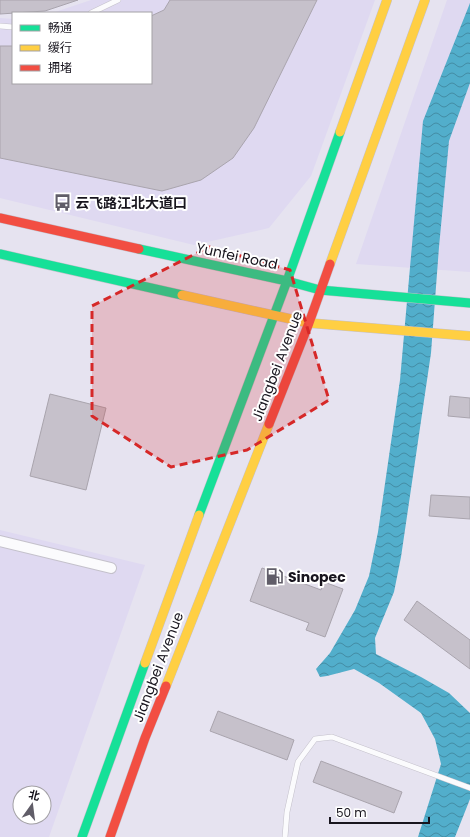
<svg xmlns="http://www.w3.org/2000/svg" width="470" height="837" viewBox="0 0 470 837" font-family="Poppins,'Noto Sans SC',sans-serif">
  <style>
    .built { fill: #dfd9f1; fill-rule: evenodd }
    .water { fill: url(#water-waves) }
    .building { fill: #c6c1cb; stroke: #a9a4ad }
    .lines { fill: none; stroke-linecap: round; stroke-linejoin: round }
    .lane-casing { stroke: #c4c1cb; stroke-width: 6 }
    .street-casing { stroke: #c4c1cb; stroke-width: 12 }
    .fast-casing { stroke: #c4c1cb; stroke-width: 10 }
    .slow-casing { stroke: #c4c1cb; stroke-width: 10 }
    .jam-casing { stroke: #c4c1cb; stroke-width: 10 }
    .lane { stroke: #fbfbfd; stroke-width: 5 }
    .street { stroke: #fbfbfd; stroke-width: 10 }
    .fast { stroke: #16e098; stroke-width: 9 }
    .slow { stroke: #ffcf43; stroke-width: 9 }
    .jam { stroke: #f24e42; stroke-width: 9 }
    .marked { fill: #d62828; fill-opacity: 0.2; stroke: #d62828; stroke-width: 3; stroke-dasharray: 8 5; stroke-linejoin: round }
    .labels { text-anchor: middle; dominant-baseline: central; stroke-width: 4; stroke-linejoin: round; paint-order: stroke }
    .poi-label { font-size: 14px; font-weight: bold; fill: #18151e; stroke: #fff; text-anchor: start }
    .street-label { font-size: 14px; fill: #18151e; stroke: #fff }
  </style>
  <defs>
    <pattern id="water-waves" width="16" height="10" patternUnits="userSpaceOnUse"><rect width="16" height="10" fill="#52aecb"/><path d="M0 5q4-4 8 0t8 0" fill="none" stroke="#438ca4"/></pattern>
  </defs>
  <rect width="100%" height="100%" fill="#e6e3f0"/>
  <path class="built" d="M91,0H375L311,176L269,228L194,245L0,198V18L13,19V83H151V13H52Z
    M447,0H470V272L356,264Z
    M0,530L145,565L49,837H0ZM20,793H44V817H20Z"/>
  <path class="water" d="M470,3V83L449,141L439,247L431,353L401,557L394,592L375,638L376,654L421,677L449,693L470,713V799L455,837H418L441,764L435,739L421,713L379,683L354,669L327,676L320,677L316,669L330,653L355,610L369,576L378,532L400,380L423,121Z"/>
  <path class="building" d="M0,0H78L45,11L0,14Z
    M170,0H317L254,128L233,158L201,180L162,191L0,158V46H13V83H151V16L164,10Z
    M50,394L106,408L86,490L30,476Z
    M450,396L470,398V418L448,416Z
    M431,495L470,497V519L429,516Z
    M262,568L321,590L324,582L343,589L325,637L306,630L309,623L250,601Z
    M417,601L470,640V669L404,620Z
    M218,711L294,740L287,760L210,731Z
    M321,761L402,792L394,813L313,782Z"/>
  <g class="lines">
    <defs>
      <path id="lane" d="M91,13L118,0
        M0,26L13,27
        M285,837L287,812L298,762L315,739L332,737L470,788"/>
      <path id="street" d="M0,541L111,568"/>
      <path id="fast" d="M139,249L287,281L320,290L470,303
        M0,254L182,295
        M199,515L287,281L340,132
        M82,837L145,663"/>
      <path id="slow" d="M340,132L387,0
        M330,264L425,0
        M182,295L309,323L470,336
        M145,663L199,515
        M166,686L269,424"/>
      <path id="jam" d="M0,218L139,249
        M269,424L309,323L330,264
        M110,837L145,738L166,686"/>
    </defs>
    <use href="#lane" class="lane-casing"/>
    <use href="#street" class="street-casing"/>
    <use href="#fast" class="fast-casing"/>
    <use href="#slow" class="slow-casing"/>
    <use href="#jam" class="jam-casing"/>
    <use href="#lane" class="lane"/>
    <use href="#street" class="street"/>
    <use href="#fast" class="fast"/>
    <use href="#slow" class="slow"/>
    <use href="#jam" class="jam"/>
  </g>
  <path class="marked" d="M209,247L290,270L329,400L247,450L171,467L92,416V306Z"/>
  <defs>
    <symbol id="bus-bare" viewBox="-9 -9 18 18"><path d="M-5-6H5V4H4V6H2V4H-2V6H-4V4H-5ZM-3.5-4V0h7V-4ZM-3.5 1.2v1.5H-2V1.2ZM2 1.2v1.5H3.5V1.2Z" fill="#605d68" stroke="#fff" stroke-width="2.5" paint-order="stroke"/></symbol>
    <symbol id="fuel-bare" viewBox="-9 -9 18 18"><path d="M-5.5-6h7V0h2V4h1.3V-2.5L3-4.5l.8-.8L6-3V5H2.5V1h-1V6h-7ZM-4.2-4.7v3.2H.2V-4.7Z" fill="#605d68" stroke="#fff" stroke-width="2.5" paint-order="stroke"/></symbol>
  </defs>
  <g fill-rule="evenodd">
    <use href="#bus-bare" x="50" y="190" width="25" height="25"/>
    <use href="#fuel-bare" x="262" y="564" width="25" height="25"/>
  </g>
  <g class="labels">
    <g class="poi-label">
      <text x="75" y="203">云飞路江北大道口</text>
      <text x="288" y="577">Sinopec</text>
    </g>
    <g class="street-label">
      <text transform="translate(237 256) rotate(12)">Yunfei Road</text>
      <text transform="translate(277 366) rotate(-69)">Jiangbei Avenue</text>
      <text transform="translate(158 667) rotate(-69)">Jiangbei Avenue</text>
    </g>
  </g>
  <rect x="12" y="12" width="140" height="72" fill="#ffffff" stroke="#a3a1a5"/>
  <rect x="20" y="25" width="20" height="6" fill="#16e098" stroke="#a3a1a5"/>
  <text x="48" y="32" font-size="12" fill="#18151e">畅通</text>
  <rect x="20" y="45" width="20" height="6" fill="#ffcf43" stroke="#a3a1a5"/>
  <text x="48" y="52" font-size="12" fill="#18151e">缓行</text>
  <rect x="20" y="65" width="20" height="6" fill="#f24e42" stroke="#a3a1a5"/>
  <text x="48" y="72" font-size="12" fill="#18151e">拥堵</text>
  <g transform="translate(32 805) rotate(14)"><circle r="19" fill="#ffffff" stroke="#a3a1a5"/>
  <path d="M0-3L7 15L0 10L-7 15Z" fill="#605d68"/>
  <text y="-6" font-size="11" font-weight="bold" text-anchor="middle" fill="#18151e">北</text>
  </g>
  <path d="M330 817v6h99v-6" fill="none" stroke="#18151e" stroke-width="2"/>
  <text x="336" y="817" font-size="12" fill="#18151e" stroke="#ffffff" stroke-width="3" paint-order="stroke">50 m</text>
</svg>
